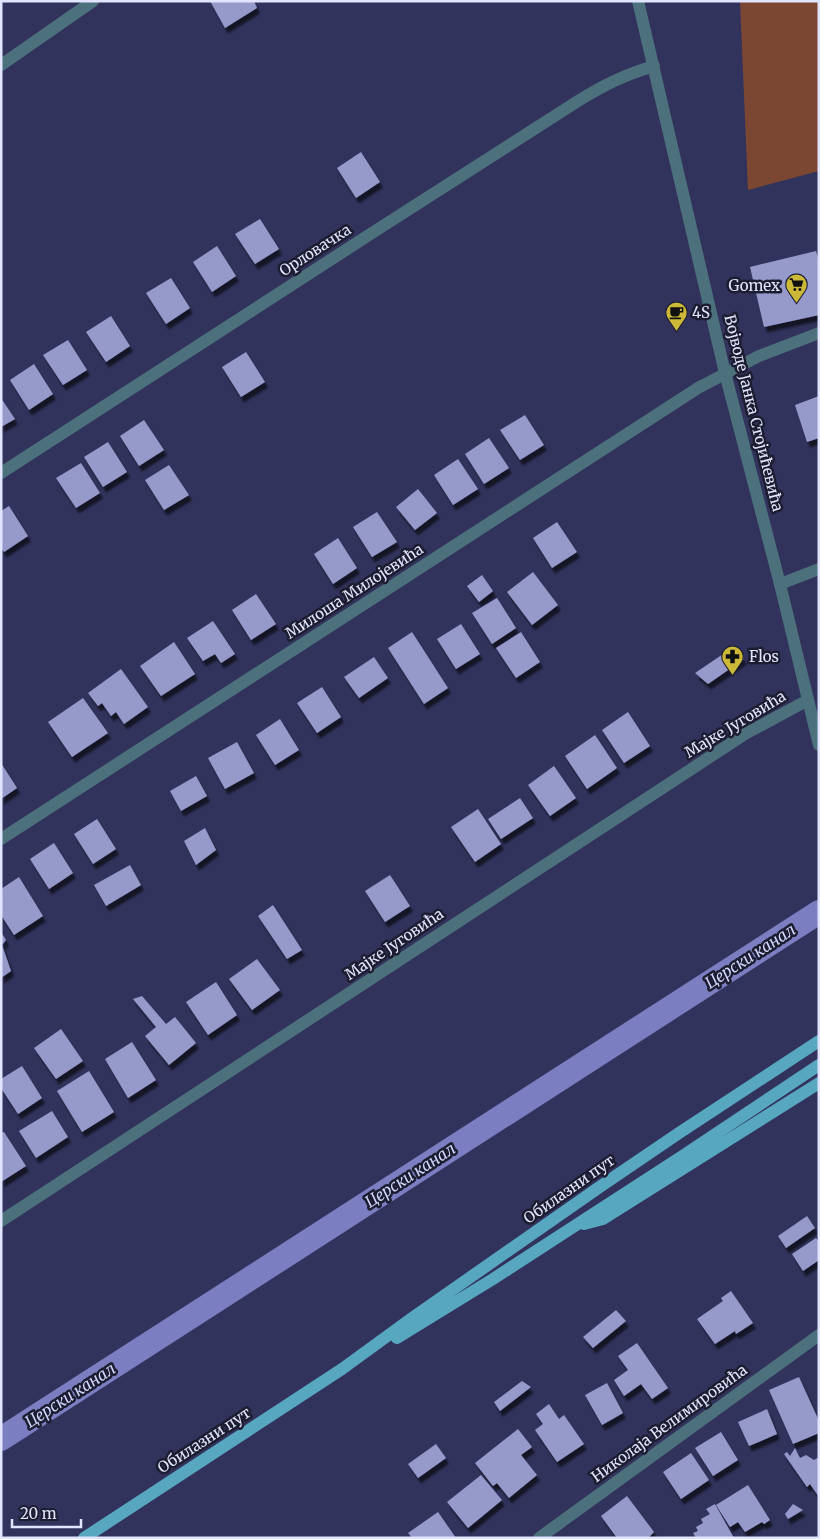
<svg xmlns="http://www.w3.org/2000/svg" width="820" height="1539" viewBox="0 0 820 1539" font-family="Merriweather,serif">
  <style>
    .green { fill: #7b4733 }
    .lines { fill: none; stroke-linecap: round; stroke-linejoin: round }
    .canal { stroke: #7b7ec1; stroke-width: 24 }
    .building { fill: #969acb; filter: url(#shadow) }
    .minor { stroke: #4c717d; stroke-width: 12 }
    .tertiary { stroke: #4c717d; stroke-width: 12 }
    .primary { stroke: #58a7c0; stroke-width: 12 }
    .labels { text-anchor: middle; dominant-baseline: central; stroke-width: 5; stroke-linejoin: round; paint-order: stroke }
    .street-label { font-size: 15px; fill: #e2e5ff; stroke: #1c1d30 }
    .poi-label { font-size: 15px; fill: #e2e5ff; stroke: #1c1d30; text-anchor: start }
    .water-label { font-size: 16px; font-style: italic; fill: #d2d6fc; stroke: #1c1d30 }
  </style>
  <defs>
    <filter id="shadow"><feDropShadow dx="3" dy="5.5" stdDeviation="1" flood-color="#0009"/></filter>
  </defs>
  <rect width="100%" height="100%" fill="#32335c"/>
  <path class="green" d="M740,1H819V171L748,190Z"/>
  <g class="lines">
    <path class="canal" d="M1,1439L819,912"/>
  </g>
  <path class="building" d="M210,1H254L257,8L225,28Z
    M361,152L380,182L356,198L337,168Z
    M260,219L279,249L255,264L235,234Z
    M217,246L236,276L212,292L193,262Z
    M816,251L819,261V315L764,327L750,267Z
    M171,278L190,308L166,324L146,293Z
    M111,316L130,346L106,362L86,332Z
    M68,340L87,370L63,385L43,355Z
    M246,352L265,382L241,397L222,367Z
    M34,364L53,394L29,410L10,380Z
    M819,396V438L807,442L795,405Z
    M1,398L15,419L1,427Z
    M525,415L544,445L520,460L500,430Z
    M144,420L164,450L139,466L120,436Z
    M489,438L509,468L484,484L465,454Z
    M108,442L127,472L103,487L84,457Z
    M458,459L478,489L453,505L434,475Z
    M81,463L100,493L76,508L56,478Z
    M169,465L189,495L164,510L145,480Z
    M418,489L437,513L415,530L396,507Z
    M9,506L28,536L4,552L1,548V511Z
    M377,512L397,542L372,557L353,527Z
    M557,522L577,552L552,568L533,538Z
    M338,538L357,568L333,584L314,554Z
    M533,572L558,605L532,625L507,592Z
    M482,575L493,591L479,602L467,586Z
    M256,594L276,624L251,640L232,610Z
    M497,598L516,628L492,644L472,613Z
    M213,621L235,654L221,663L215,654L203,661L187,638Z
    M461,624L480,654L456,669L437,639Z
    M412,632L448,688L424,704L388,648Z
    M521,632L540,662L516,678L496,648Z
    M174,642L195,674L161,696L140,666Z
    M735,646L744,659L708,684L695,673Z
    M374,657L388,678L359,698L344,677Z
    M121,669L148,707L124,724L116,712L111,716L102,703L98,706L88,693Z
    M322,687L341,717L317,733L297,703Z
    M83,698L108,733L72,757L48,722Z
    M628,712L650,746L624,763L602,730Z
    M280,719L299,750L275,765L256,735Z
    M595,735L617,768L587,789L565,756Z
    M237,742L254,773L225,789L208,758Z
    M1,763L17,788L1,799Z
    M554,766L576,798L550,816L528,785Z
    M196,776L207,796L181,811L170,791Z
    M520,798L533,818L501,839L488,819Z
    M478,809L501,844L475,862L451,827Z
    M97,819L116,849L93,864L74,834Z
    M205,828L216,850L196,865L184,841Z
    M54,843L73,873L49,889L30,859Z
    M130,865L141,885L106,906L94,885Z
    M390,875L410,906L385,922L365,891Z
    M19,877L43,916L14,935L1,915V889Z
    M273,905L302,950L287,959L258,916Z
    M1,932L6,940L2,945L11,971L1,978Z
    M257,959L280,990L252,1010L229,979Z
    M216,982L237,1015L208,1035L186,1002Z
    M142,996L166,1024L175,1017L196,1043L169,1065L145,1036L156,1027L133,999Z
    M61,1029L83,1061L56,1079L34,1048Z
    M132,1042L156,1080L128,1098L105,1059Z
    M22,1066L42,1098L18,1114L1,1088V1079Z
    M89,1071L114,1112L82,1132L57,1091Z
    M52,1111L68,1137L36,1158L19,1131Z
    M4,1132L26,1166L1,1182V1133Z
    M807,1216L815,1228L786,1248L778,1236Z
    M816,1238L819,1242V1260L803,1271L792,1254Z
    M731,1291L753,1323L736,1334L735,1331L715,1344L697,1319L723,1301L721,1298Z
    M616,1310L626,1321L593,1348L583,1337Z
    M637,1343L668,1388L652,1399L641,1384L624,1396L614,1380L628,1370L618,1356Z
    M799,1377L819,1421V1433L793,1444L769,1390Z
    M522,1381L531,1387L500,1411L494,1402Z
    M607,1383L623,1413L602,1425L585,1395Z
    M549,1404L559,1419L564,1415L584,1444L557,1462L535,1430L543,1424L536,1414Z
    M767,1409L777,1434L749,1446L738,1422Z
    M518,1429L532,1447L521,1455L537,1475L509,1498L497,1483L493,1486L475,1463Z
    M721,1432L738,1460L713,1476L695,1448Z
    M436,1444L446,1458L418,1478L408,1464Z
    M795,1448L800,1458L806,1455L814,1460L819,1457V1497L810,1484L807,1487L784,1454L787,1452L790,1456Z
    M691,1453L709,1480L681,1499L663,1472Z
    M481,1475L502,1500L468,1528L447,1502Z
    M748,1485L770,1520L764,1524L762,1522L745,1532L738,1522L730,1527L716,1505Z
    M627,1496L654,1532L648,1538H617L601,1516Z
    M715,1504L716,1506L734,1538H696L693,1533L698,1531L696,1527L703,1523L701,1519L710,1514L706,1509Z
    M793,1504L803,1510L788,1519L785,1514Z
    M438,1512L456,1538H412L408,1533Z"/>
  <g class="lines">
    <path class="minor" d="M1,65L93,1
      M1,473L372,233L578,101C604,85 624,75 654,66
      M780,584L819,569
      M1,839L698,388L759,356L819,333
      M1,1221L745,734L808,700
      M539,1538L819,1335"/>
    <path class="tertiary" d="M638,1L725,373L780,584L819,745"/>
    <path class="primary" d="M584,1224L603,1219L819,1083
      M397,1338L493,1279L681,1157L819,1065
      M84,1538L342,1369L412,1318L601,1186L679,1133L819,1041"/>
  </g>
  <defs>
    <symbol id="supermarket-pin" viewBox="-11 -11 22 30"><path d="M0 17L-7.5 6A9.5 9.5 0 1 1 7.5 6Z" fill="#ccb938" stroke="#1c1d30"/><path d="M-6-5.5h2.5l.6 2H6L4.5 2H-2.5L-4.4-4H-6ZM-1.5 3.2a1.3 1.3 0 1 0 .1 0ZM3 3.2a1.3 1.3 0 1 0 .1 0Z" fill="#111"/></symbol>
    <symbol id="cafe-pin" viewBox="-11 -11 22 30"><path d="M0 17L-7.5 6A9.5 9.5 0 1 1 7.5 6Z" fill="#ccb938" stroke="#1c1d30"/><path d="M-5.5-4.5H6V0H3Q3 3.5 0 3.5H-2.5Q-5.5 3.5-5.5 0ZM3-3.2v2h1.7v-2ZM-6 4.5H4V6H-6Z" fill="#111"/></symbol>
    <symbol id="pharmacy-pin" viewBox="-11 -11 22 30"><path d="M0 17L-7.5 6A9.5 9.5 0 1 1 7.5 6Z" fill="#ccb938" stroke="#1c1d30"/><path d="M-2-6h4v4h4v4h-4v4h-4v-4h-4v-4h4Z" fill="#111"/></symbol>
  </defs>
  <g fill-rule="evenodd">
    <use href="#supermarket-pin" x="784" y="272" width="25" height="34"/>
    <use href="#cafe-pin" x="664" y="300" width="25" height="34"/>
    <use href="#pharmacy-pin" x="720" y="644" width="25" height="34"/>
  </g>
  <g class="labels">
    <g class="street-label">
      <text transform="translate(315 250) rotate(-33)">Орловачка</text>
      <text transform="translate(754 413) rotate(76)">Војводе Јанка Стојићевића</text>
      <text transform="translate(354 591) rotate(-33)">Милоша Милојевића</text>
      <text transform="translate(735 724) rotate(-31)">Мајке Југовића</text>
      <text transform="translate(394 944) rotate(-34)">Мајке Југовића</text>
      <text transform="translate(569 1189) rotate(-35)">Обилазни пут</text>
      <text transform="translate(669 1423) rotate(-36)">Николаја Велимировића</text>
      <text transform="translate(204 1440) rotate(-33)">Обилазни пут</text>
    </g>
    <g class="poi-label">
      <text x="780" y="285" text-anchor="end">Gomex</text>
      <text x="692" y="312">4S</text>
      <text x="749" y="656">Flos</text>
    </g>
    <g class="water-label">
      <text transform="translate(750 956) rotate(-33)">Церски канал</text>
      <text transform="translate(410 1175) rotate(-33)">Церски канал</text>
      <text transform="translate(70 1395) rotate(-33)">Церски канал</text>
    </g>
  </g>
  <rect width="820" height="1539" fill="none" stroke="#e2e5ff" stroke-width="5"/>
  <path d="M12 1519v8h69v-8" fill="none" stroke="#e2e5ff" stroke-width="2.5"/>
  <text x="20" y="1519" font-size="15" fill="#e2e5ff" stroke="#1c1d30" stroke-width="4" paint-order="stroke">20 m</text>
</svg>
